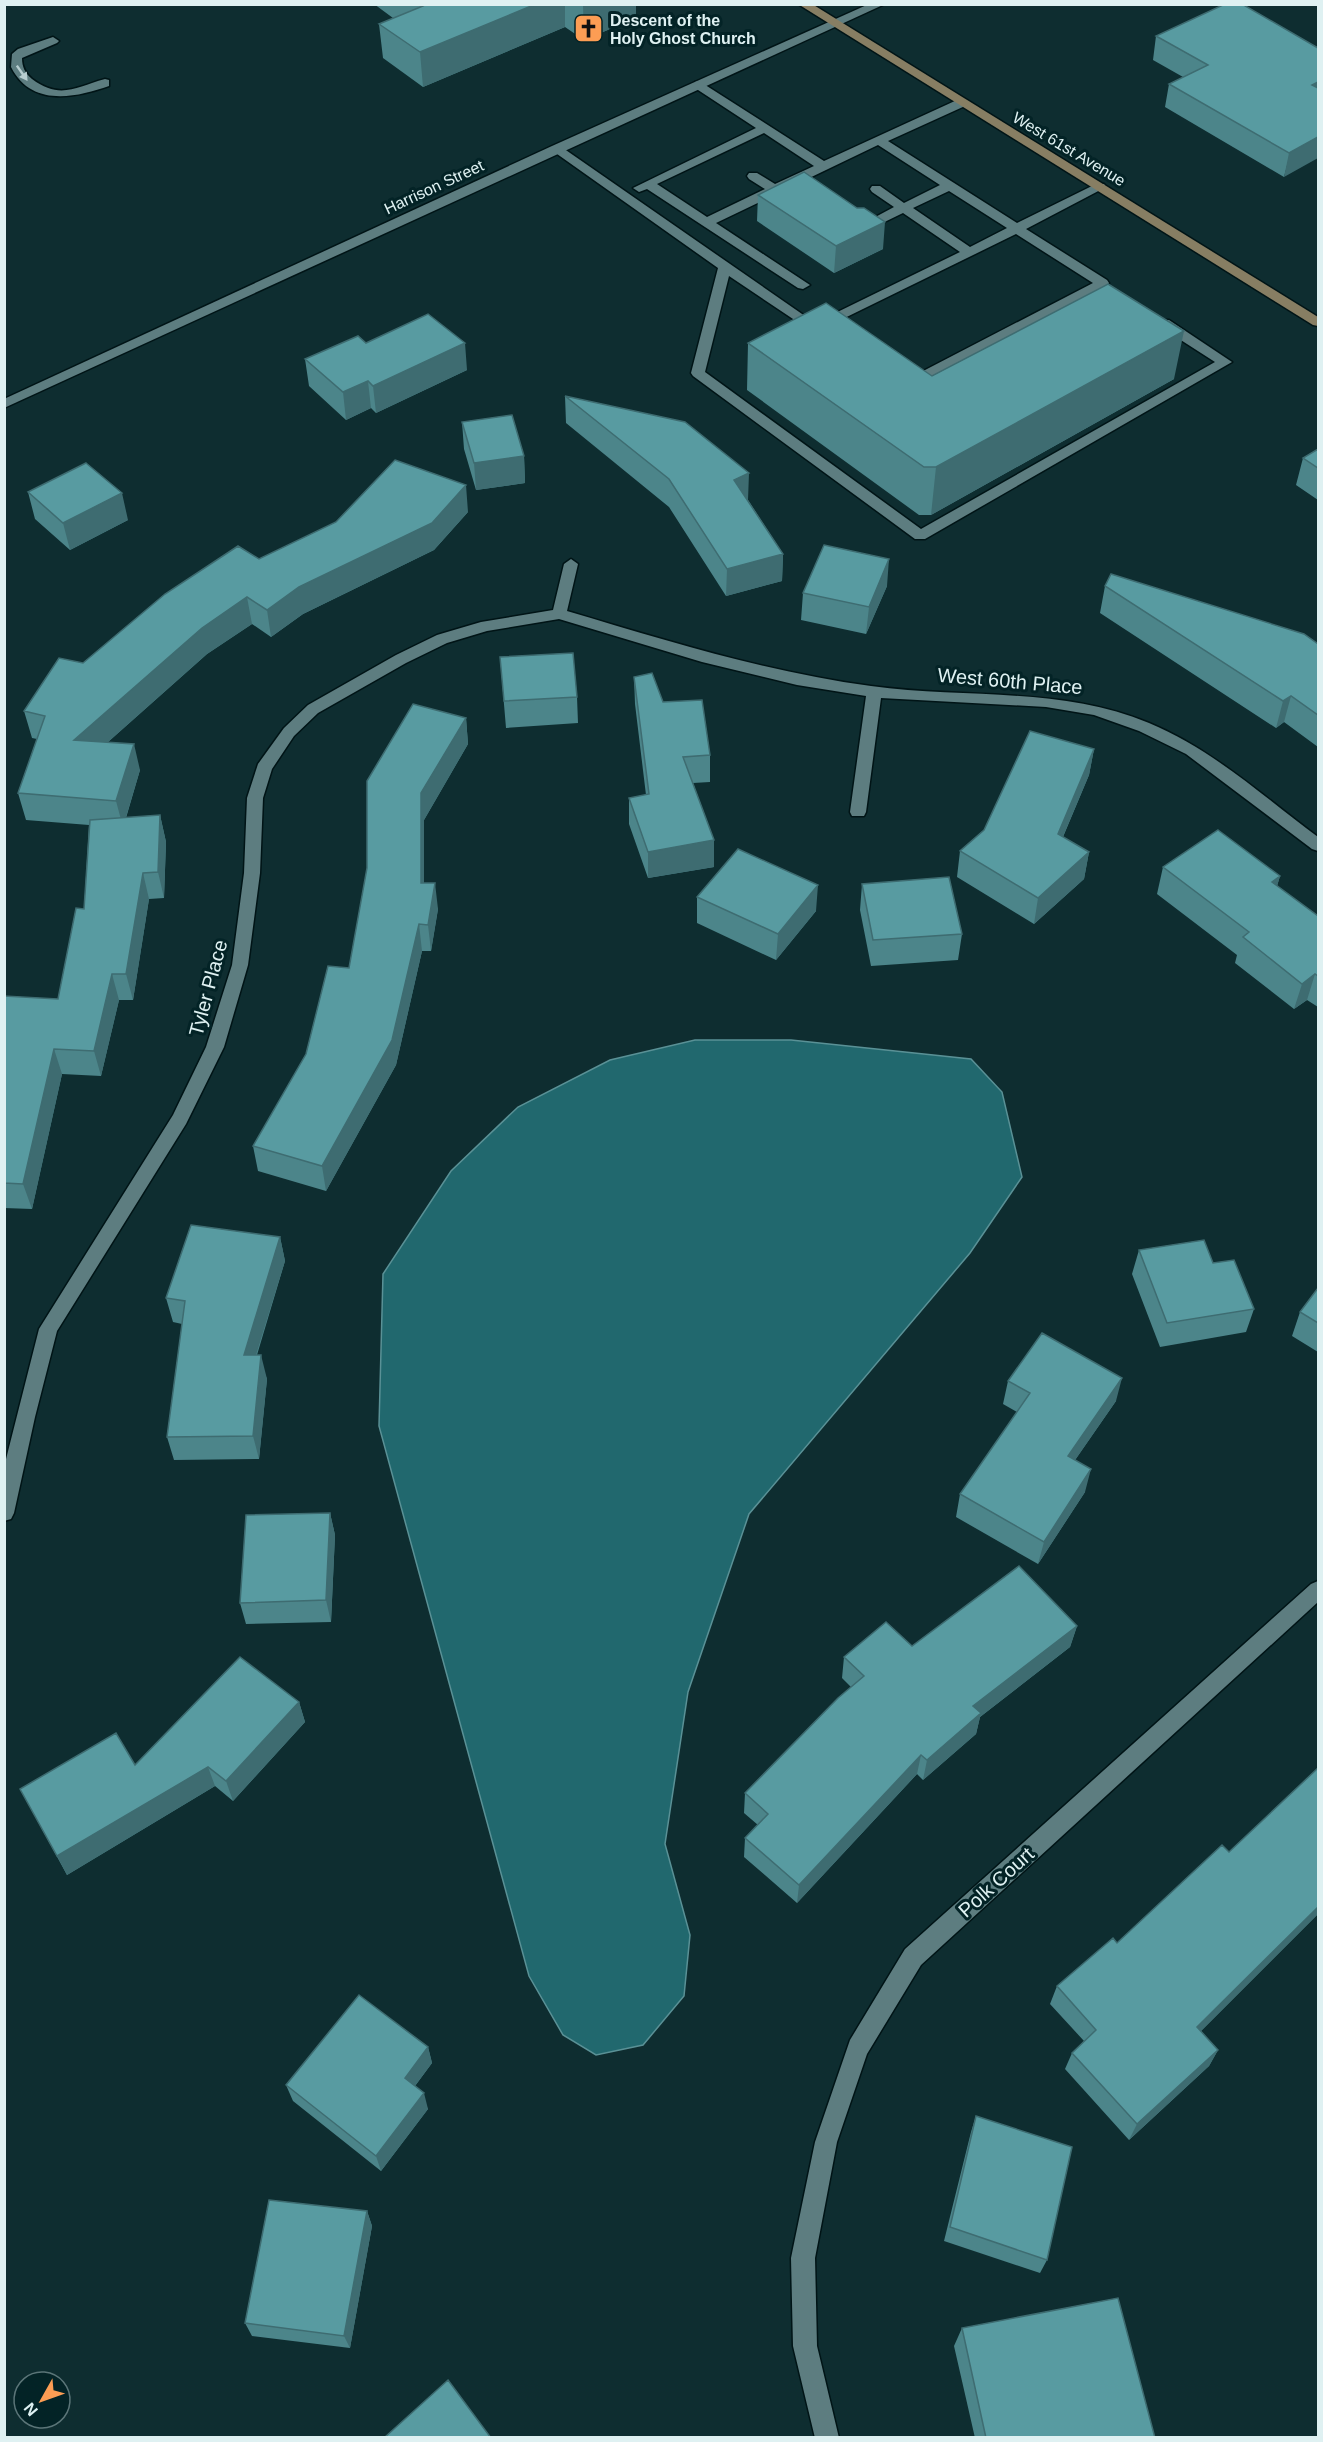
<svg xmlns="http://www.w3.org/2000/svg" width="1323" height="2442" viewBox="0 0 1323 2442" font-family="Helvetica,sans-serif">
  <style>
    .water { fill: #21686e; stroke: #5a9196; stroke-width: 1.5 }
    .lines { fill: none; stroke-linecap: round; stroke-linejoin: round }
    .service-casing { stroke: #001416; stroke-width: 3 }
    .minor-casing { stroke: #001416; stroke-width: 3 }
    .tertiary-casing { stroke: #001416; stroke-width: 3 }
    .secondary-casing { stroke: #001416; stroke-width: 3 }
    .service { fill: #5d7d80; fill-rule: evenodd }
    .minor { fill: #5d7d80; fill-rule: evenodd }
    .tertiary { fill: #5d7d80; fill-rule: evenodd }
    .secondary { fill: #877e63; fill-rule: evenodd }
    .wall { fill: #4c858a }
    .shaded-wall { fill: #3e6c71 }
    .building { fill: #589ba1; stroke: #3e6c71; stroke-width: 1.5 }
    .oneway { fill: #b8ced0 }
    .labels { text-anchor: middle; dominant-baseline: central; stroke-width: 6; stroke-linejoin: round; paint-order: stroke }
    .far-poi-label { font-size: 16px; font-weight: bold; fill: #dff1f2; stroke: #032326; text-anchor: start }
    .far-street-label { font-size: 16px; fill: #dff1f2; stroke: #032326 }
    .street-label { font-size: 20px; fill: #dff1f2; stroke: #032326 }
  </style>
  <rect width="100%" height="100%" fill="#0e2d30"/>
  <path class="water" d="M695,1040H791L971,1059L1002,1092L1022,1177L970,1253L749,1514L688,1692L665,1844L690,1935L684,1996L643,2045L596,2055L563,2035L529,1976L379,1426L383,1274L451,1171L518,1107L610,1060Z"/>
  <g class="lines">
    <defs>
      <path id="service" d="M53,37L59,41L57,43L22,58C22,67 25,73 32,79C60,100 76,87 105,79L109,80V86C75,98 31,107 11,67L12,54L18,49Z
        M699,81L824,161L957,100H965V106L888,141L1017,223L1096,184H1104L1106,187L1026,229L1107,280L1109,283L1107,286L907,389L902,388L900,385L902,382L1093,283L1016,234L814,333L729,276L705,372L921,529L1215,362L1159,326L1157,323L1159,320H1169L1232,362L925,539H915L693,376L691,373L718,268L550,149L556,145L560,146L815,323L960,252L903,213L864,232H854L853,229L894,207L872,192L870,189L872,186H880L904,203L940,185L878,145L716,223L810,285L803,289L798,288L647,189L639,192L633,188L756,128L695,88V82ZM764,133L814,166L775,184L757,173H749L747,176L749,179L765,189L707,217L657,184ZM949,191L1007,228L970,247L913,208Z"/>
      <path id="minor" d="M571,559L578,564L567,611C668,641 767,672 871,686C965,699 1060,686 1149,723C1212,749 1264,797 1318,837V851L1312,849L1186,754L1139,731L1094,715L1046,707L881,698L866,812L864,816H852L850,812L866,696L797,685L702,662L559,619L487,631L447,643L406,663L318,713L294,736L272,769L263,798L260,873L248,965L224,1047L186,1124L57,1331L35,1417L14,1513L11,1519L4,1521V1467L39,1329L173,1115L206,1047L232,965L244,873L247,798L258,764L284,728L308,705L396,655L437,635L481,622L553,610L564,564Z
        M1318,1581V1602L921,1965L867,2054L837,2142L815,2258L817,2346L839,2438H815L793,2346L791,2258L815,2142L850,2040L905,1949L1311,1584Z"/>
      <path id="tertiary" d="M869,4H885L4,408V399L552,146Z"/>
      <path id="secondary" d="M798,4H812L1318,317V326L1313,325Z"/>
    </defs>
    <use href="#service" class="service-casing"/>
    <use href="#minor" class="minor-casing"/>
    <use href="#tertiary" class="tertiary-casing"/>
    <use href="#secondary" class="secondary-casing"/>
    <use href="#service" class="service"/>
    <use href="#minor" class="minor"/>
    <use href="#tertiary" class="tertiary"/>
    <use href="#secondary" class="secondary"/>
  </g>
  <path class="wall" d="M374,4H636V18L584,40L565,27L423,87L383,58L379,24L393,18Z
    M1156,36L1318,48L1284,177L1165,107L1169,84L1183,77L1153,60Z
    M758,195L857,208L883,249L834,273L757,221Z
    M366,343L467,370L376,413L371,408L346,420L309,386L305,359Z
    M748,343L932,376L1174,379L931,515H919L747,390Z
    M565,396L748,500L783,554L782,581L726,596L669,507L566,423Z
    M462,422L524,456L525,483L476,490L464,449Z
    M1318,449V500L1296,485L1303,458Z
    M28,492L128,520L70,550L35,519Z
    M468,512L434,550L303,614L271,637L252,624L207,654L108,742L140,770L126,818L160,815L166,842L164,898L149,899L133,1000H119L101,1076L62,1074L32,1209L4,1208V996L58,999L84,909L89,825L26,820L18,793L37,739L32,738L24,711L83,663L259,559Z
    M887,586L866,634L801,620L803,593Z
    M1105,586L1318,644V747L1284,722L1276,728L1100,613Z
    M500,657L577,697L578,723L506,728Z
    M634,677L663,702L710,755V782L693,783L714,840V867L648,878L629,824V798L646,795L635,704Z
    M466,718L468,744L424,820V883L438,909L431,951H422L396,1065L326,1191L258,1171L253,1146L306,1054L349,968Z
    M1094,749L1089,775L1063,837L1089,852L1084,879L1034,924L957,877L960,851Z
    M1163,867L1280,876L1277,886L1318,917V1007L1307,1000L1294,1009L1235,963L1237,955L1157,894Z
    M862,884L962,934L958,960L871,966L860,910Z
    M697,897L816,911L776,960L697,923Z
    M280,1237L285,1261L257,1355L267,1379L259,1459L174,1460L167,1437L182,1324L173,1322L166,1298Z
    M1139,1250L1254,1309L1246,1332L1160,1347L1132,1274Z
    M1318,1288V1352L1292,1336L1300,1312Z
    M1008,1381L1116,1401L1075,1460L1085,1492L1038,1564L956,1517L960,1494L1017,1412L1003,1404Z
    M330,1513L335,1535L331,1622L246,1624L240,1603Z
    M1077,1626L1070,1647L980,1717L976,1734L923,1780L917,1774L797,1903L744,1857L745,1838L758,1825L744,1813L745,1793L851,1687L842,1678L844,1657L912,1646Z
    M299,1702L305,1722L233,1801L215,1786L67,1875L20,1789L135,1765Z
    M1318,1768V1917L1317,1915L1201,2031L1218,2050L1209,2066L1129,2140L1065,2069L1072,2053L1084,2041L1050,2004L1057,1986L1117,1943L1229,1852Z
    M428,2047L432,2063L415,2086L428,2109L381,2171L293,2101L286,2085Z
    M976,2116L1047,2260L1040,2273L944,2241L971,2132Z
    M367,2211L372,2226L350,2348L252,2336L245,2323Z
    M962,2328L1155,2438H975L954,2346Z"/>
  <path class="shaded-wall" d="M536,4H565V27L423,87L420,52Z
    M585,4H636V18L584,40L583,5Z
    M1318,82V103L1312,85Z
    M1318,137V158L1284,177L1289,153Z
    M885,222L883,249L834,273L836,246Z
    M1184,331L1174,379L931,515L936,467Z
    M465,343L467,370L376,413L373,386Z
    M368,381L371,408L346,420L343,392Z
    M524,456L525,483L476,490L474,463Z
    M749,473L748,500L733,507L734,480Z
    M466,485L468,512L434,550L303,614L271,637L267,610L299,587Z
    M122,493L128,520L70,550L63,523Z
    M783,554L782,581L726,596L727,569Z
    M889,559L887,586L866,634L869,607Z
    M247,597L252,624L207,654L81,766L74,740L202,628Z
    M1291,696L1284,722L1276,728L1283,701Z
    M466,718L468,744L424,820V909L421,883V793Z
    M134,744L140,770L123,827L116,801Z
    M1094,749L1089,775L1053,860L1058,834Z
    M160,815L166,842L164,898L158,872Z
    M714,840V867L648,878V852Z
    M1089,852L1084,879L1034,924L1038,898Z
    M143,873L149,899L133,1000L126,974Z
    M1280,876L1272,903V882Z
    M435,883L438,909L431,951L428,925Z
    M818,885L816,911L776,960L778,934Z
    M419,924L422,951L396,1065L326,1191L322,1166Z
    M112,974L119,1000L101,1076L94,1051Z
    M1315,974L1307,1000L1294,1009L1302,984Z
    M54,1049L62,1074L32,1209L23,1184Z
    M280,1237L285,1261L249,1378L244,1355Z
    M261,1355L267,1379L259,1459L253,1436Z
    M1122,1378L1116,1401L1062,1479L1068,1456Z
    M1091,1469L1085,1492L1038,1564L1044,1542Z
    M330,1513L335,1535L331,1622L326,1600Z
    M1077,1626L1070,1647L980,1717L976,1734L923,1780L927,1760L973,1706Z
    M299,1702L305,1722L233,1801L226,1781Z
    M921,1755L917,1774L797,1903L799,1885Z
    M208,1767L215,1786L67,1875L57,1856Z
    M1318,1907V1913L1317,1915L1188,2044L1197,2027Z
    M428,2047L432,2063L409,2094L405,2078Z
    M1218,2050L1209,2066L1129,2140L1137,2124Z
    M424,2093L428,2109L381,2171L376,2156Z
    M367,2211L372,2226L350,2348L344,2336Z"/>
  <path class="building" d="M421,4H536L420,52L379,24L423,6Z
    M1225,4H1242L1318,48V82L1312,85L1318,88V137L1289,153L1169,84L1208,65L1156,36Z
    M804,172L857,208H864L885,222L836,246L758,195Z
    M1108,284L1184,331L936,467H924L748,343L826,303L932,376Z
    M428,314L465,343L373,386L368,381L343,392L305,359L358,336L366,343Z
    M565,396L685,422L749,473L734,480L783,554L727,569L669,479Z
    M512,415L524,456L474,463L462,422Z
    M1318,449V468L1303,458Z
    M395,460L466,485L432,523L299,587L267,610L247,597L202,628L74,740L134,744L116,801L18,793L45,716L24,711L59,658L83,663L165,594L238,546L259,559L336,522Z
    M86,463L122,493L63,523L28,492Z
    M824,545L889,559L869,607L803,593Z
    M1111,574L1304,634L1318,644V715L1291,696L1283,701L1105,586Z
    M573,653L577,697L504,701L500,657Z
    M652,673L663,702L702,700L710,755L683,757L714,840L648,852L629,798L649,794L634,677Z
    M413,704L466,718L421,793V883H435L428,925L419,924L392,1040L322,1166L253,1146L306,1054L328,966L349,968L367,868V781Z
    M1030,731L1094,749L1058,834L1089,852L1038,898L960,851L984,830Z
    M160,815L158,872L143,873L126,974H112L94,1051L54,1049L23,1184L4,1183V996L58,999L76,908L84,909L90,820Z
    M1218,830L1280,876L1272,882L1318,916V976L1315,974L1302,984L1243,937L1249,932L1163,867Z
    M738,849L818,885L778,934L697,897Z
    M949,877L962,934L873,940L862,884Z
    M191,1225L280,1237L244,1355H261L253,1436L167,1437L185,1301L166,1298Z
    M1204,1240L1213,1263L1234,1260L1254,1309L1167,1323L1139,1250Z
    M1318,1288V1323L1300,1312Z
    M1042,1333L1122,1378L1068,1456L1091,1469L1044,1542L960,1494L1030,1393L1008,1381Z
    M330,1513L326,1600L240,1603L246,1515Z
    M1019,1566L1077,1626L973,1706L981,1713L927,1760L921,1755L799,1885L745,1838L768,1814L745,1793L838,1698L864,1676L844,1657L886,1622L912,1646Z
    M240,1657L299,1702L226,1781L208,1767L57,1856L20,1789L116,1733L135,1765Z
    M1318,1768V1907L1197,2027L1218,2050L1137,2124L1072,2053L1096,2030L1057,1986L1113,1938L1117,1943L1222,1845L1229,1852Z
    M359,1995L428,2047L405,2078L424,2093L376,2156L286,2085Z
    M976,2116L1072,2147L1047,2260L950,2227Z
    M269,2200L367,2211L344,2336L245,2323Z
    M1118,2298L1155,2438H986L962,2328Z
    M448,2380L491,2438H384Z"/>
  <defs><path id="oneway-solid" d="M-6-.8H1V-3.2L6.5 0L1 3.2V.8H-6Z" transform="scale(1.5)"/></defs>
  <use class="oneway" href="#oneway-solid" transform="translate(22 73) rotate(55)"/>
  <defs>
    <symbol id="church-square" viewBox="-11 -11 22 22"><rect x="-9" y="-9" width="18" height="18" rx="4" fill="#fc9d54" stroke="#032326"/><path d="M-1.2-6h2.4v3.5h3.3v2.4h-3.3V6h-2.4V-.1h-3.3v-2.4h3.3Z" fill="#111"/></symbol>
  </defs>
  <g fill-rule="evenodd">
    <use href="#church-square" x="572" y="12" width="33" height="33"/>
  </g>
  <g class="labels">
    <g class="far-poi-label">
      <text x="610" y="20">Descent of the<tspan x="610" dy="18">Holy Ghost Church</tspan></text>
    </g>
    <g class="far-street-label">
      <text transform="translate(1069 149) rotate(31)">West 61st Avenue</text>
      <text transform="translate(434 187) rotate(-25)">Harrison Street</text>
    </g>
    <g class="street-label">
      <text transform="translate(1010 681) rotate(5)">West 60th Place</text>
      <text transform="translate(208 988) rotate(-75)">Tyler Place</text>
      <text transform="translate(996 1882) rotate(-42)">Polk Court</text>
    </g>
  </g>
  <rect width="1323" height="2442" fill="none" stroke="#dff1f2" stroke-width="12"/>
  <g transform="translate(42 2400) rotate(230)"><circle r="28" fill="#032326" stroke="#5b7578" stroke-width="1.5"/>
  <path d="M0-4.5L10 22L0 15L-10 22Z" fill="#fc9d54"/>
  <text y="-9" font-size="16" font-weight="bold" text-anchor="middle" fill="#dff1f2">N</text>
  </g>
</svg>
